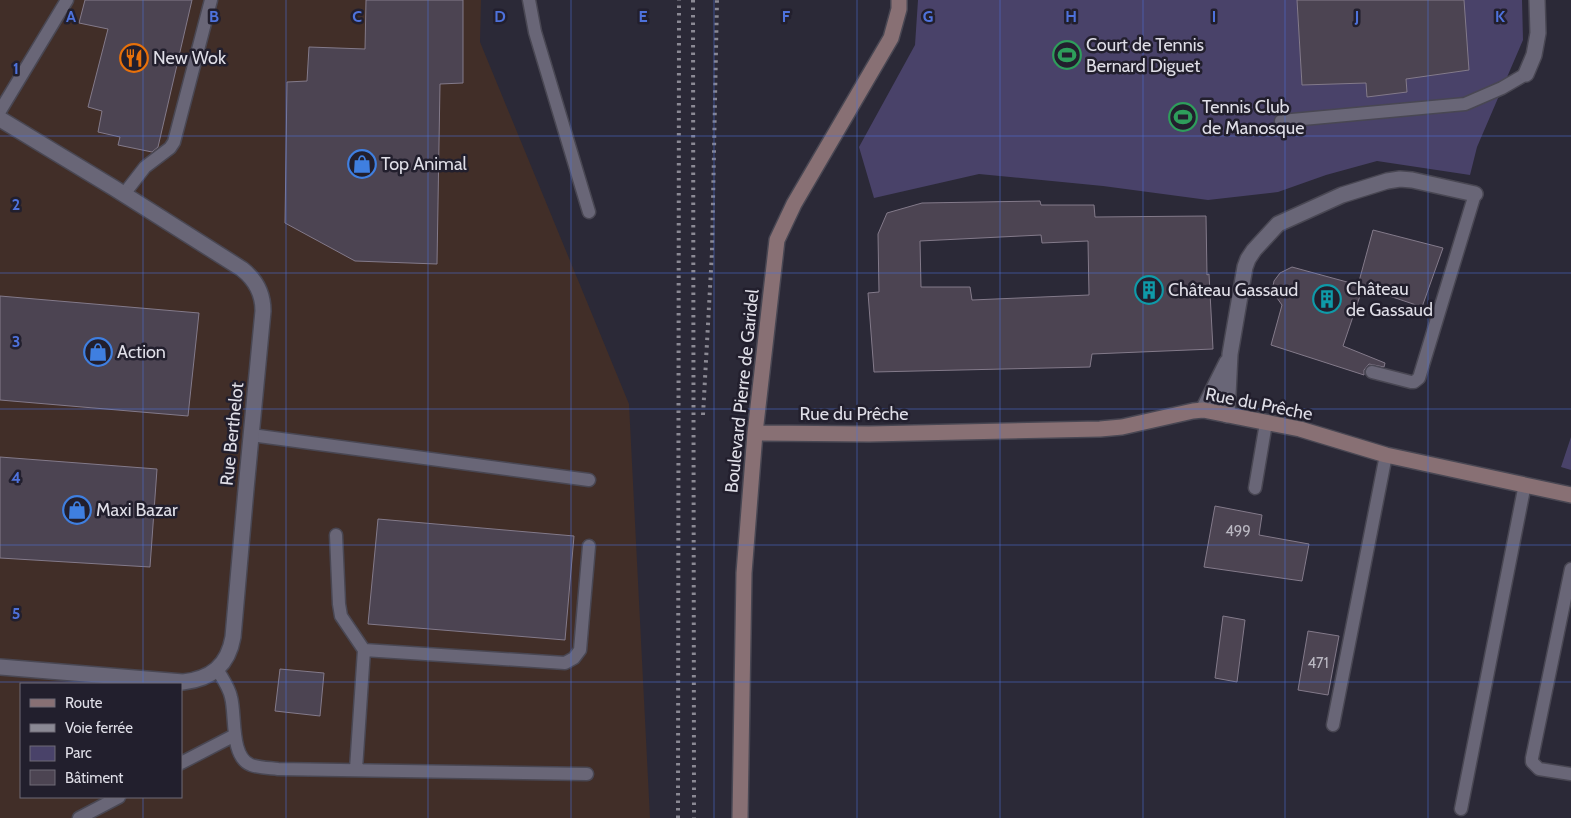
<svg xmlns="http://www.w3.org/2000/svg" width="1571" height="818" viewBox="0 0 1571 818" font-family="Cabin,sans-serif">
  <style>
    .commercial { fill: #412e28; fill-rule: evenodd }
    .green { fill: #494269 }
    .building { fill: #4c4452; stroke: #837a8a; fill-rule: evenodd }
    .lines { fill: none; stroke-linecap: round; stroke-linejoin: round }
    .lane-casing { stroke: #494753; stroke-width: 15 }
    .street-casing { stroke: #494753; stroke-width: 18 }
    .secondary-casing { stroke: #494753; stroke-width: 18 }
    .lane { stroke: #696677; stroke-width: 12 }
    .street { stroke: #696677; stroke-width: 15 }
    .secondary { stroke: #887074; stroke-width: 15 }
    .rail { stroke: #8b8994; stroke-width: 4; stroke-dasharray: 2.5 5; stroke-linecap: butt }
    .grid { fill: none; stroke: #4e72dc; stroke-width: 1; stroke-opacity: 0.55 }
    .labels { text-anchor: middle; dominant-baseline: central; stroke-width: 5; stroke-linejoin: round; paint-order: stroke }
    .number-label { font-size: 15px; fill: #bab8c2 }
    .poi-label { font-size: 18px; fill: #dfdee7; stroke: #221f2d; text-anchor: start }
    .street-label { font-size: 18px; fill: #dfdee7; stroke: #221f2d }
    .grid-label { font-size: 16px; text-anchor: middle; font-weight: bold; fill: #4e72dc; stroke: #221f2d; stroke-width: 5; stroke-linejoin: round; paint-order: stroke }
  </style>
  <rect width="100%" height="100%" fill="#2b2937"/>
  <path class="commercial" d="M0,0H481L480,42L629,404L650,818H0ZM21,684H181V797H21Z"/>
  <path class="green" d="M918,0H1522L1523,40L1477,147L1470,175L1377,161L1326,175L1278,192L1208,200L1103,186L979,174L874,198L859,147L915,45Z
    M1571,437V470L1561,467Z"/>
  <path class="building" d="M85,0H192L158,147L152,152L118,145L120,137L98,132L102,111L88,107L108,29L79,23Z
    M366,0H463V83L440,84L437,264L355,261L285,223L287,82L307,81L309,47L365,49Z
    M1297,0H1464L1469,70L1406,79L1407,92L1367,97L1366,83L1302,85Z
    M1040,201L1041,205H1094L1095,217L1206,216L1207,275L1209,274L1213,349L1092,354L1090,367L874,372L868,293L879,292L878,234L887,213L922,203ZM1041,235L1042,243L1088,241L1089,295L972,300L970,287H921L920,241Z
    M1373,230L1443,248L1422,307L1363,287L1343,346L1385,363L1384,367L1369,364L1364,370V375L1271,345L1282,305L1272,291L1274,281L1280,273L1292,267L1358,285Z
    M0,296L199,313L188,416L0,400Z
    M0,457L157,469L150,567L0,558Z
    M1215,506L1262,515L1259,535L1309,544L1302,581L1204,567Z
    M378,519L574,536L565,640L368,624Z
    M1223,616L1245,620L1237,682L1215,678Z
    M1308,631L1339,636L1328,695L1298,690Z
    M280,669L324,673L320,716L275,711Z"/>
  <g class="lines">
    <defs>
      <path id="lane" d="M529,0L535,32L589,212
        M0,111L67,0
        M1281,121L1465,104L1502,88L1526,74
        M124,194L145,167L170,148L174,142L211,0
        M1372,372L1411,382H1414L1419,378L1475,194
        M251,435L589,480
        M1255,488L1266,423
        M336,535L339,604L341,616L364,650L356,769
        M1571,569L1532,758V762L1539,769L1571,774
        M364,650L565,663L574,658L580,650L589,546
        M217,669C222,678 229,687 231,697C236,715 230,757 251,765C260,768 270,768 278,769L587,774
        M1333,725L1386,455
        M181,763L235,735
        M1461,809L1525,484
        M79,818L119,797"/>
      <path id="street" d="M1526,74L1534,55L1538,33L1537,0
        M0,119L114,188L242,269C256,280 263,293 263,311L246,489L233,637C228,666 211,679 183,682L0,667
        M1203,410L1227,362
        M1227,415L1230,354L1245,267L1248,259L1254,250L1278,224L1342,195L1387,181L1400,179L1412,180L1475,194"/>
      <path id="secondary" d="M755,433L869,434L1100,429L1122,427L1193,411L1203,410L1300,429L1386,455L1571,495
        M740,818L744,573L755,433L777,240L794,204L891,38L899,9V0"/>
    </defs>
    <use href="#lane" class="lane-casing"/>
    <use href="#street" class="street-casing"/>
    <use href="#secondary" class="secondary-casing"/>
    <use href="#lane" class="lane"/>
    <use href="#street" class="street"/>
    <use href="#secondary" class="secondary"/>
    <path class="rail" d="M693,0L694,818
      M703,415L712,252L717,0
      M678,818L679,0"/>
  </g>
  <path class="grid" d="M143,0V684M286,0V818M428,0V818M571,0V818M714,0V818M857,0V818M1000,0V818M1143,0V818M1285,0V818M1428,0V818M0,136H1571M0,273H1571M0,409H1571M0,545H1571M0,682H1571M143,797V818"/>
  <defs>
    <symbol id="stadium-ring" viewBox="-11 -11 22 22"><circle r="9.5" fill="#221f2d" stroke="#2e9e5b" stroke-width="1.5"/><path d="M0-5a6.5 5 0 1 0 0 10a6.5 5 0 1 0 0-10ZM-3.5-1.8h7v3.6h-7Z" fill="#2e9e5b"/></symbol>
    <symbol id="restaurant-ring" viewBox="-11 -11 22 22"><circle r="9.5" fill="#221f2d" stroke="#e8710a" stroke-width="1.5"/><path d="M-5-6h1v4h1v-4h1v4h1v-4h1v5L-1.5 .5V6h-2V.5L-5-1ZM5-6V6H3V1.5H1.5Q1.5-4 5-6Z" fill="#e8710a"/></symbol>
    <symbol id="shop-ring" viewBox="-11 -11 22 22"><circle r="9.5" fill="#221f2d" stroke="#3f7fe0" stroke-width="1.5"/><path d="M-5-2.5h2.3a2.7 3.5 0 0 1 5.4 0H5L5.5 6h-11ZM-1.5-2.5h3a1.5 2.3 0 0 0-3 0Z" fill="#3f7fe0"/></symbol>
    <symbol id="building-ring" viewBox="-11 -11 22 22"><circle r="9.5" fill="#221f2d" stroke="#0f9aa8" stroke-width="1.5"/><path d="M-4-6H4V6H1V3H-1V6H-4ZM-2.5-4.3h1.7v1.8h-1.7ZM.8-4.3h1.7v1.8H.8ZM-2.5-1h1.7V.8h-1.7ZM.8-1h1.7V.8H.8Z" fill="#0f9aa8"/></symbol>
  </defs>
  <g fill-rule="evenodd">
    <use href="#stadium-ring" x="1051" y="39" width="32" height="32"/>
    <use href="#restaurant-ring" x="118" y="42" width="32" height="32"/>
    <use href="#stadium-ring" x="1167" y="101" width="32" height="32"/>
    <use href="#shop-ring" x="346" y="148" width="32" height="32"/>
    <use href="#building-ring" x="1133" y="274" width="32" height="32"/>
    <use href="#building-ring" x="1311" y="283" width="32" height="32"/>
    <use href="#shop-ring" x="82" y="336" width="32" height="32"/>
    <use href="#shop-ring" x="61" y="494" width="32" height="32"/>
  </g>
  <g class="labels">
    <g class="number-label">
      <text x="1238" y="531">499</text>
      <text x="1318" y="663">471</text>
    </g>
    <g class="poi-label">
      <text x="1086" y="45">Court de Tennis<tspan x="1086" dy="21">Bernard Diguet</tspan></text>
      <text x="153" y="58">New Wok</text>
      <text x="1202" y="107">Tennis Club<tspan x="1202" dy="21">de Manosque</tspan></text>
      <text x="381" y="164">Top Animal</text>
      <text x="1346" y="289">Château<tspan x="1346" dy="21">de Gassaud</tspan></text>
      <text x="1168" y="290">Château Gassaud</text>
      <text x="117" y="352">Action</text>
      <text x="96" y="510">Maxi Bazar</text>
    </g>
    <g class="street-label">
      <text transform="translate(742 391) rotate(-84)">Boulevard Pierre de Garidel</text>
      <text transform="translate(1259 404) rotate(11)">Rue du Prêche</text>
      <text x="854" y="414">Rue du Prêche</text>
      <text transform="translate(232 434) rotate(-84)">Rue Berthelot</text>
    </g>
  </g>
  <g class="grid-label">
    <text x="71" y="22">A</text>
    <text x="214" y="22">B</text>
    <text x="357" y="22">C</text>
    <text x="500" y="22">D</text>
    <text x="643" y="22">E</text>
    <text x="786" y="22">F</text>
    <text x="928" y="22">G</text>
    <text x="1071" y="22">H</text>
    <text x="1214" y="22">I</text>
    <text x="1357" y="22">J</text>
    <text x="1500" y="22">K</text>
    <text x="16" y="74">1</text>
    <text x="16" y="210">2</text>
    <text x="16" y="347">3</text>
    <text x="16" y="483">4</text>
    <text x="16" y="619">5</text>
  </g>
  <rect x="20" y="683" width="162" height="115" fill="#221f2d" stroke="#6e6b77"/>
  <rect x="30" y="699" width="25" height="8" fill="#887074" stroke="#6e6b77"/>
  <text x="65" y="708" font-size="15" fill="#dfdee7">Route</text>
  <rect x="30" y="724" width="25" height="8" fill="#8b8994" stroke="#6e6b77"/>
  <text x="65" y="733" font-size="15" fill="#dfdee7">Voie ferrée</text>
  <rect x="30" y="746" width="25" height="15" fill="#494269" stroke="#6e6b77"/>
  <text x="65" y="758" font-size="15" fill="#dfdee7">Parc</text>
  <rect x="30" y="770" width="25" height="15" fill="#4c4452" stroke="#6e6b77"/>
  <text x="65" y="783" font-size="15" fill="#dfdee7">Bâtiment</text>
</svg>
